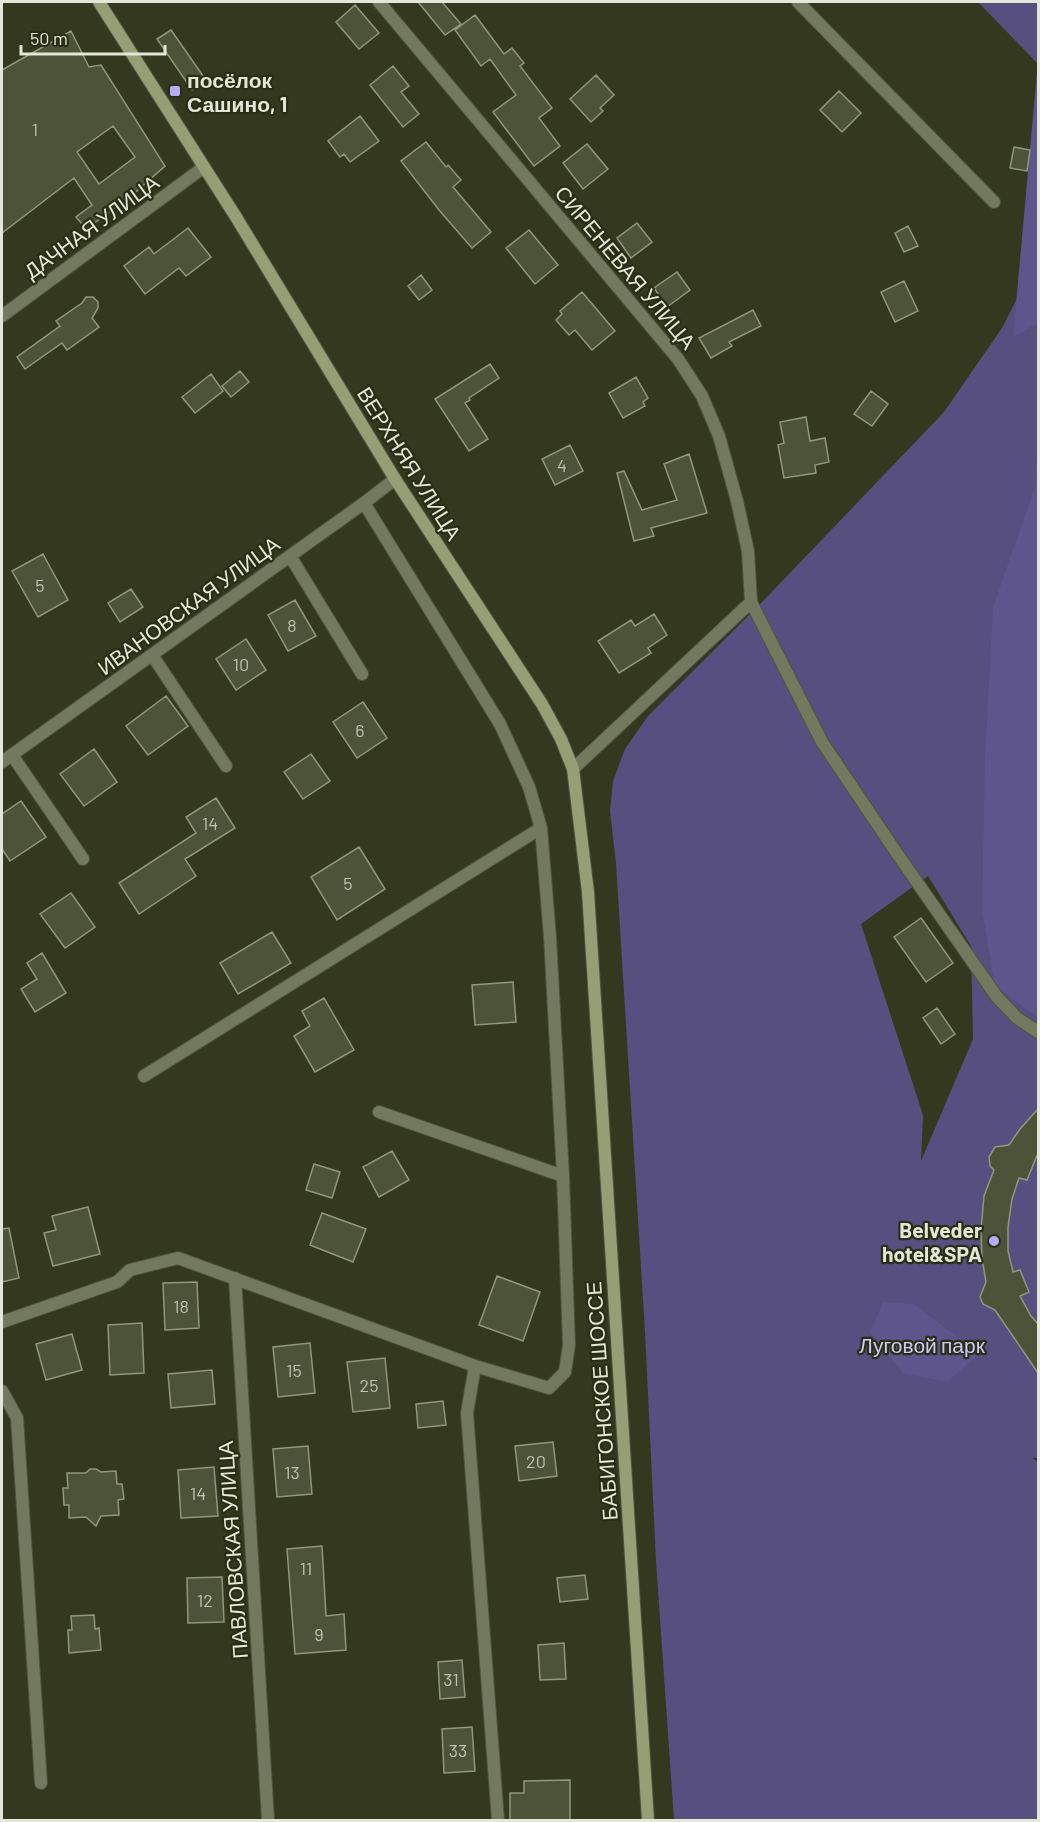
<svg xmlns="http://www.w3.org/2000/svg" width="1040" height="1822" viewBox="0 0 1040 1822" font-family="Barlow,sans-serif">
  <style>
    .green { fill: #564f7f; fill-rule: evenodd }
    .forest { fill: #5d558c }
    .building { fill: #4d5339; stroke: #91977b; stroke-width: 1.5; fill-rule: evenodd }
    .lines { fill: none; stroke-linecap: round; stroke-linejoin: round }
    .lane-casing { stroke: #4f543d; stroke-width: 14 }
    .street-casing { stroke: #4f543d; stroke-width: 14 }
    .secondary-casing { stroke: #4f543d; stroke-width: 14 }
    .lane { stroke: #73795f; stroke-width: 12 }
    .street { stroke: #73795f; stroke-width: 12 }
    .secondary { stroke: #959e74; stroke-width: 12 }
    .poi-dot { fill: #b5acf8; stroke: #292e15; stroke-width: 2 }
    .labels { text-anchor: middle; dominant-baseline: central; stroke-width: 4.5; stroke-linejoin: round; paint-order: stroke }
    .number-label { font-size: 18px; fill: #bec2b0 }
    .poi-label { font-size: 21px; font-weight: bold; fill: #e3e7d8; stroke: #292e15; text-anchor: start }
    .street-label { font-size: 21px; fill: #e3e7d8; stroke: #292e15 }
    .park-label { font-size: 21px; fill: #cdc8fa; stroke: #292e15 }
  </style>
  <rect width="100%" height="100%" fill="#33381f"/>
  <path class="green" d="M978,2H1038V64Z
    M1038,257V1458H1033L1038,1462V1820H674L656,1561L645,1332L616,863L610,811L613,781L625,749L648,716L767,597L944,412L1002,328ZM928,876L971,946L973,1039L921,1161L923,1115L861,924Z"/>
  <path class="forest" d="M1038,61V323L1013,337Z
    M1038,427V1018L995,986L982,911L985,756L993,607L1035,487Z
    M883,1302L914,1304L979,1354L947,1382L903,1373L870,1332Z"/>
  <path class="building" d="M418,2H442L461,24L445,35Z
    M355,5L379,33L359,49L336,22Z
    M475,15L504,54L512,48L524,63L520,66L552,108L539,118L560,146L534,166L493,112L516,95L490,59L481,66L455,30Z
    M171,30L206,80L192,90L157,39Z
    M71,31L89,67L101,65L165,166L129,198L86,229L76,217L92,205L74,178L2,233V70ZM113,126L135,157L99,184L77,152Z
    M393,66L409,86L401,92L419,114L403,127L370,85Z
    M596,75L614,95L600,108L603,111L591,122L570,99Z
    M839,91L861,113L842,132L820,110Z
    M360,116L379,141L350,162L344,154L340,157L328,141Z
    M426,142L446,167L448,165L461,180L453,187L491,232L472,248L439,210L401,161Z
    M587,144L608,169L583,189L563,163Z
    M1014,147L1030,150L1027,171L1010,168Z
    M637,223L652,242L631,258L617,238Z
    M908,226L918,246L904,252L895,233Z
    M188,228L211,257L186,276L179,268L145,294L124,266L149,247L154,254Z
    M529,230L558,265L535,284L506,248Z
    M677,272L690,290L667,307L654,288Z
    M421,275L432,290L419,300L408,286Z
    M904,281L918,311L895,322L881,292Z
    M582,292L615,331L592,350L575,330L569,335L556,320L562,314L560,311Z
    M86,297H93L98,302V308L92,318L99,327L67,350L62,343L25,369L17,357L60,326L56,321L82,303Z
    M753,310L761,326L729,342L732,346L711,358L699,338Z
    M490,364L499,378L469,398L470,400L465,403L488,439L469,451L435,399Z
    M240,371L249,382L231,397L222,386Z
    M211,374L223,391L195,413L182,397Z
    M636,377L648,398L643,402L645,406L623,418L609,393Z
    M871,391L888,404L872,426L854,414Z
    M806,417L810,441L825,438L829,462L815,465L816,473L784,478L778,445L784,443L780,422Z
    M570,445L583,471L555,485L542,459Z
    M689,454L707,513L651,528L654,536L634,541L617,473L624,471L642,510L677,500L664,464Z
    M43,554L68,600L38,617L12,571Z
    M131,589L143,607L120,622L108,603Z
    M295,600L316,636L288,651L268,615Z
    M654,614L667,635L648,648L651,653L619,673L598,641L631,620L635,626Z
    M246,639L266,670L236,690L216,659Z
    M166,696L188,726L148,755L126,726Z
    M363,702L387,738L357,758L333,722Z
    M94,749L117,782L84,806L60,774Z
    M311,754L330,781L303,799L284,772Z
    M216,798L235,828L185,859L196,876L139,914L119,883L196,833L186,817Z
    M21,801L46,837L10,861L2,849V814Z
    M359,847L385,889L337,920L311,877Z
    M71,893L95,927L65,948L40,914Z
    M921,918L953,963L926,982L894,937Z
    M272,932L291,963L238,994L220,963Z
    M42,953L66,993L35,1012L21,989L37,979L27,963Z
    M513,982L516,1022L475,1025L472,985Z
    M324,998L354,1050L315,1072L294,1036L310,1026L302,1011Z
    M937,1008L955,1034L941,1044L923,1018Z
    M1038,1109V1153L1027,1180L1019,1178L1012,1199L1008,1227V1251L1013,1272L1020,1270L1029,1292L1020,1296L1031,1316L1038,1324V1373L995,1310L983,1304L980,1297L986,1282L982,1258L981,1230L984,1196L994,1170L990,1166L989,1157L995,1147L1009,1145L1020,1129Z
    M392,1151L409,1180L379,1197L363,1167Z
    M314,1164L340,1172L332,1198L306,1190Z
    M88,1207L100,1254L53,1266L44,1233L56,1230L52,1216Z
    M322,1213L366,1229L353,1262L310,1245Z
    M9,1228L19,1278L2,1282V1229Z
    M497,1276L540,1292L523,1341L479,1325Z
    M197,1282L199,1328L165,1330L163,1283Z
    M142,1323L144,1373L110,1375L108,1325Z
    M72,1334L82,1370L46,1380L36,1344Z
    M310,1343L315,1393L278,1397L273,1347Z
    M385,1358L390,1408L353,1412L347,1362Z
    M212,1370L215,1404L171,1408L168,1374Z
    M443,1401L446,1425L418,1428L416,1404Z
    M553,1442L557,1476L519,1481L515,1446Z
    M308,1446L312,1494L277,1497L273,1449Z
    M214,1467L218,1516L181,1518L178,1470Z
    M90,1469H96L101,1472L116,1471L117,1484H122L124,1499L118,1500L119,1515L101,1516L96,1526L86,1517L69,1518V1505H64L63,1488H68L67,1473H86Z
    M322,1546L326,1616L344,1614L346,1650L295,1654L287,1549Z
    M585,1575L588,1599L560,1602L557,1578Z
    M222,1577L224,1622L188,1623L187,1578Z
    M94,1615L95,1629L99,1628L101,1650L69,1653L68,1630H72L71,1616Z
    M564,1643L566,1679L540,1680L538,1645Z
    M462,1660L465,1697L440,1699L438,1662Z
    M472,1727L475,1771L444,1773L442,1729Z
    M570,1780V1821H510V1793H524V1781Z"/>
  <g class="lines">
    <defs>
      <path id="lane" d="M290,556L362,674
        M751,602L822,742L896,852L997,997L1017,1018L1038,1032
        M152,655L226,766
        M12,755L83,859
        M379,1112L563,1176"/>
      <path id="street" d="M379,2L678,359L702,396L719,436L737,501L748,551L751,602L573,769
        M798,2L994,202
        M2,316L204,167
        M2,762L364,503L395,479
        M144,1076L541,828
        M235,1278L268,1820
        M2,1322L117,1282L130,1270L178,1258L475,1366L549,1388L565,1372L569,1345L563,1176L550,937L541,828L529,787L500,724L364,503
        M475,1366L467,1413L498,1820
        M2,1391L17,1418L41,1783"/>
      <path id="secondary" d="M99,2L236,217L395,479L542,704L561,739L573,769L588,892L648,1820"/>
    </defs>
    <use href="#lane" class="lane-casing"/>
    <use href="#street" class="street-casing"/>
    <use href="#secondary" class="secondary-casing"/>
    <use href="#lane" class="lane"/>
    <use href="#street" class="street"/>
    <use href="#secondary" class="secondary"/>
  </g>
  <g class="poi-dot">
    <rect x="169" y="85" width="12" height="12" rx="3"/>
    <circle cx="994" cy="1241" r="6"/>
  </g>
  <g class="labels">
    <g class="number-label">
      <text x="35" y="129">1</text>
      <text x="562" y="465">4</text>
      <text x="40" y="585">5</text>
      <text x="292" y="625">8</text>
      <text x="241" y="664">10</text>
      <text x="360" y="730">6</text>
      <text x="210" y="823">14</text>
      <text x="348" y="883">5</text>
      <text x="181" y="1306">18</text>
      <text x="294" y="1370">15</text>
      <text x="369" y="1385">25</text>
      <text x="536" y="1461">20</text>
      <text x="292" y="1472">13</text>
      <text x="198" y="1493">14</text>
      <text x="306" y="1568">11</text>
      <text x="205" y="1600">12</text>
      <text x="319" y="1634">9</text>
      <text x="451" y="1679">31</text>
      <text x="458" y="1750">33</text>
    </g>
    <g class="poi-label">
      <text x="187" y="79">посёлок<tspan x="187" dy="24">Сашино, 1</tspan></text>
      <text x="982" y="1229" text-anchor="end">Belveder<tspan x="982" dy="24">hotel&amp;SPA</tspan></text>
    </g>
    <g class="street-label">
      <text transform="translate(91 226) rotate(-36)">ДАЧНАЯ УЛИЦА</text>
      <text transform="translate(626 267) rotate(50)">СИРЕНЕВАЯ УЛИЦА</text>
      <text transform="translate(410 463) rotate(58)">ВЕРХНЯЯ УЛИЦА</text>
      <text transform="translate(188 605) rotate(-36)">ИВАНОВСКАЯ УЛИЦА</text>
      <text transform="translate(601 1401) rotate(-94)">БАБИГОНСКОЕ ШОССЕ</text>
      <text transform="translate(232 1550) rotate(-94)">ПАВЛОВСКАЯ УЛИЦА</text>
    </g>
    <g class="park-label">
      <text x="922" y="1344">Луговой парк</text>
    </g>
  </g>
  <rect width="1040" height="1822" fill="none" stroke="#e3e7d8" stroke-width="6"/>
  <path d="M21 45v9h144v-9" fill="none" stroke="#e3e7d8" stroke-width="3"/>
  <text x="30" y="45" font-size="18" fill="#e3e7d8" stroke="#292e15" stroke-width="4.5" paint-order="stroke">50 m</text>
</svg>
